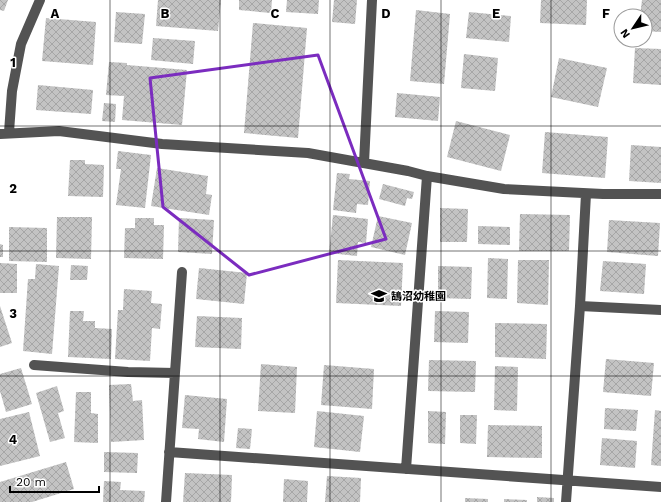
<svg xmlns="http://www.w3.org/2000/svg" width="661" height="502" viewBox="0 0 661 502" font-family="'Work Sans','Noto Sans JP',sans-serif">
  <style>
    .building { fill: url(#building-cross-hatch) }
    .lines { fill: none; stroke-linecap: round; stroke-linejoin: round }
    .minor { stroke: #535353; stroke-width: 10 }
    .marked { fill: none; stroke: #7b2cbf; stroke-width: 3; stroke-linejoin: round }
    .grid { fill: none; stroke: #000; stroke-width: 1; stroke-opacity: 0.55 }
    .labels { text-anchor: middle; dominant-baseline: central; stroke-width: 3; stroke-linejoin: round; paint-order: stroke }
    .poi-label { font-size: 11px; font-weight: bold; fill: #000; stroke: #fff; text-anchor: start }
    .grid-label { font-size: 13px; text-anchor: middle; font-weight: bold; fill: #000; stroke: #fff; stroke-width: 3; stroke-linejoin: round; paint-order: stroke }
  </style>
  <defs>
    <pattern id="building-cross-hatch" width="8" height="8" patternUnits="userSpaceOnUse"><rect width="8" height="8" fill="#c3c3c3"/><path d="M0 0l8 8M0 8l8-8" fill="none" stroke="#a6a6a6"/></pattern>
  </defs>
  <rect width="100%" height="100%" fill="#fff"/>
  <path class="building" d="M0,0H8L4,11L0,10Z
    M158,0H221L218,31L156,26Z
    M239,0H272L271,13L239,10Z
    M287,0H319L318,14L286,12Z
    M334,0H357L355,24L332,22Z
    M541,0H587L586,25L540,23Z
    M642,0H661V32L645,31V16H640Z
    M416,10L450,14L444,84L410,81Z
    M116,12L145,14L142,44L114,42Z
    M469,12L511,16L509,42L466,38Z
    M46,18L96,22L93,65L42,61Z
    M253,23L307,28L298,138L244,133Z
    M153,38L195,41L193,64L151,60Z
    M635,48L661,49V85L633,83Z
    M464,54L498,58L495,91L461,88Z
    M559,58L607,68L598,107L551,97Z
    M109,62L127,63V65L187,70L182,125L122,120L124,96L106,95Z
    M38,85L93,90L91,114L36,110Z
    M397,93L440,97L438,121L395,117Z
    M104,103L116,104L115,122L102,121Z
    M456,121L510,135L501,171L447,157Z
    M545,132L608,137L605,178L542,173Z
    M631,145L661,147V183L629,181Z
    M118,151L151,155L145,208L116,205L121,169H116Z
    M70,160H85V164L104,165L103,197L68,196Z
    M157,168L208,176L206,194L212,195L209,215L151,206Z
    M337,173L350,174L349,179L370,181L368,205L357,204L356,213L333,210Z
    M383,184L414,192L412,199L407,198L405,206L379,199Z
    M440,208L468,209L467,242H440Z
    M520,214L570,215L569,251H519Z
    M333,215L368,219L366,243L358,242L357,256L329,253Z
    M378,216L412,223L405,255L371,247Z
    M57,217H92L91,259L56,258Z
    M135,218H154V225H164L163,259L124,258L125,228H135Z
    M179,218L214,220L212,254L178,252Z
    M609,220L660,223L658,256L607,252Z
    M478,226L510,227V245L478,244Z
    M9,227L47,228V262L9,261Z
    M0,244L3,245V257H0Z
    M488,258L508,259L507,299L487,298Z
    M338,260L403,263L401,306L336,303Z
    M518,260H549L548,305L517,303Z
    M603,261L646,264L644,294L600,291Z
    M0,263L17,264V293H0Z
    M36,264L59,266L52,354L23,351L28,279H35Z
    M71,265L88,266L87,280H70Z
    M438,266L472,267L471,299L438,298Z
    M199,268L247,273L244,304L196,299Z
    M124,289L152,291L151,303L162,304L160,329L152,328L150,361L115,359L118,310H123Z
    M0,306L12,343L0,347Z
    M70,311H84L83,321H95V328L112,329L111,359L68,357Z
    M435,311L469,312L468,343L434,342Z
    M197,316L242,318L241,349L195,347Z
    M495,323L547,324L546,359L495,357Z
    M606,359L654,363L651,396L603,392Z
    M429,360L476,361L475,392L428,391Z
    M261,364L297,367L295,413L258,411Z
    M324,365L374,369L372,409L321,405Z
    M495,366L518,367L517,411L494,410Z
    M21,368L32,404L6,412L0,391V374Z
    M131,384L133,401L142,400L144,440L111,442L109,385Z
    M57,386L64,411L58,413L65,438L50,442L36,393Z
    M76,392H91V413L98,414V443L74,442Z
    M185,395L227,399L224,442L198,439L199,429L182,428Z
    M605,408L638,410L636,431L604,429Z
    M655,410L661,411V466L651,465Z
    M317,411L364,416L360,452L314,447Z
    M428,411L446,412L445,444L428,443Z
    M29,412L40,456L0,466V419Z
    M460,415H477L476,444L460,443Z
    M488,425L542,426V458L487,457Z
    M238,428L252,429L250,449L236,448Z
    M602,438L637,441L635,468L600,465Z
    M104,452L138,453L137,473L104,472Z
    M66,462L74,489L32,502H0V482Z
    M185,473L232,475L231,502H183Z
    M327,476L361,478L360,502H325Z
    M284,479L308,481L307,502H283Z
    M104,481L121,482L120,490L145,491L144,502H103Z
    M537,497L554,498V502H537Z
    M465,498L488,499V502H465Z
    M504,499L527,500V502H504Z"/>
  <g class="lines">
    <path class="minor" d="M9,132L12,91L21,44L40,0
      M0,134L59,131L162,144L308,153L408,171L427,176L504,189L603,194H661
      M364,163L372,0
      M580,306L661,310
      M34,365L128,372L175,373
      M169,452L661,487
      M406,469L427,176
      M166,502L182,272
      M566,502L580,306L586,194"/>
  </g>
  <path class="marked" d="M318,55L386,239L249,275L163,207L150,78Z"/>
  <path class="grid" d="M110,0V502M220,0V502M330,0V502M441,0V502M551,0V502M0,126H661M0,251H661M0,376H661"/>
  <defs>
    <symbol id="school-bare" viewBox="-9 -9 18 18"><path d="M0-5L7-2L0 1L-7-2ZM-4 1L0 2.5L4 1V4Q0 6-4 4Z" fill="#000" stroke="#fff" stroke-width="2.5" paint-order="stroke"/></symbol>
  </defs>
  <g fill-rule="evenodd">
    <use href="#school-bare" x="368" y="285" width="22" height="22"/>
  </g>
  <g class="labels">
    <g class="poi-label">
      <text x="391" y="296">鵠沼幼稚園</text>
    </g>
  </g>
  <g class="grid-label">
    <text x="55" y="18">A</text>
    <text x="165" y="18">B</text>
    <text x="275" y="18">C</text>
    <text x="386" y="18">D</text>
    <text x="496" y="18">E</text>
    <text x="606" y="18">F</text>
    <text x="13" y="67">1</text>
    <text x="13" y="193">2</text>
    <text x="13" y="318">3</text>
    <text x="13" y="444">4</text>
  </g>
  <g transform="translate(633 28) rotate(235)"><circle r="19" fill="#ffffff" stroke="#999999"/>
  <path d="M0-3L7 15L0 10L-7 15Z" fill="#000000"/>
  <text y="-6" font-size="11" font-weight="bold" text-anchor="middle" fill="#000000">N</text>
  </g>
  <path d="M10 486v6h89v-6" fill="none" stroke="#000000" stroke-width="2"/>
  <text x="16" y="486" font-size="12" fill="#000000" stroke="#ffffff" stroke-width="3" paint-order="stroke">20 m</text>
</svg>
